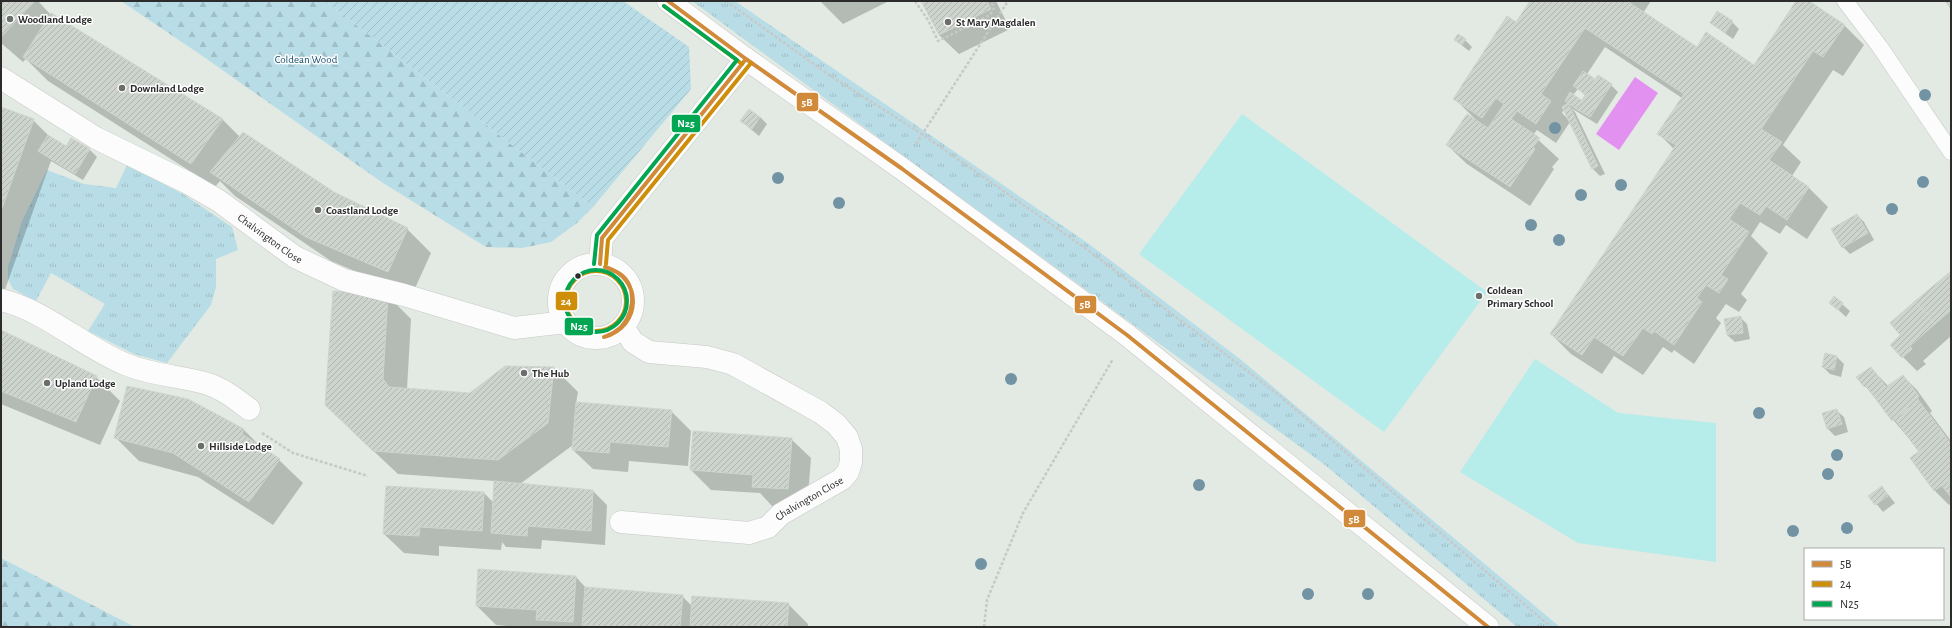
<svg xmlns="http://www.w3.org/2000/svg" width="1952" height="628" viewBox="0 0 1952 628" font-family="'Alegreya Sans',sans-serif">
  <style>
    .grass { fill: url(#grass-tufts) }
    .forest { fill: url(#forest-firs) }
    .garden { fill: url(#garden-furrows) }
    .pitch { fill: #b6ecea }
    .water { fill: #e391f0 }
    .shadow { fill: #0003; fill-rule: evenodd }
    .building { fill: url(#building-hatch); stroke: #ced5cf }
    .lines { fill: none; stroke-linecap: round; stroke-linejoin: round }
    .lane-casing { stroke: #c7c8c7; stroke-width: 17 }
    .street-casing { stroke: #c7c8c7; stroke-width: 23 }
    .secondary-casing { stroke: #c7c8c7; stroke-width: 23 }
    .path { stroke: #c7c8c7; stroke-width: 2.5; stroke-dasharray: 3 2; stroke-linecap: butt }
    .lane { stroke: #fbfcfb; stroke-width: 16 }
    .street { stroke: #fbfcfb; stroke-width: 22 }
    .secondary { stroke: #fbfcfb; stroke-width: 22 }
    .bus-1-casing { stroke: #fff; stroke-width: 7 }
    .bus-2-casing { stroke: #fff; stroke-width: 7 }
    .bus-3-casing { stroke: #fff; stroke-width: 7 }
    .bus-1 { stroke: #d08a39; stroke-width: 4 }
    .bus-2 { stroke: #ce8e09; stroke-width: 4 }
    .bus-3 { stroke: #00a651; stroke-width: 4 }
    .tree { fill: #7293a3 }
    .poi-dot { fill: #6c6e6c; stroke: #fff; stroke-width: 1.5 }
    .bus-dot { fill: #2c2c2c; stroke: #fff; stroke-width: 1.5 }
    .labels { text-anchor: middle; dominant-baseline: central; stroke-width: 3; stroke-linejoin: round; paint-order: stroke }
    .poi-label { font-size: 11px; font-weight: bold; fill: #2c2c2c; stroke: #fff; text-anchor: start }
    .park-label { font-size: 11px; fill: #164c6f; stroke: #fff }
    .street-label { font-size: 11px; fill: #2c2c2c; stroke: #fff }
    .line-badge { stroke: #fff; stroke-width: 1.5 }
    .badge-label { font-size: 11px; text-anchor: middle; font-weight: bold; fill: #fff }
  </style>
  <defs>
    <pattern id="grass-tufts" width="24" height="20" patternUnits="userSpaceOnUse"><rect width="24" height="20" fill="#b9dde6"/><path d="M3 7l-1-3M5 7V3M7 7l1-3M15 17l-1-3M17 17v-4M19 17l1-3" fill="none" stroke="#9fbec5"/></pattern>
    <pattern id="forest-firs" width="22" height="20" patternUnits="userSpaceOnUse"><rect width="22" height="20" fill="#b9dde6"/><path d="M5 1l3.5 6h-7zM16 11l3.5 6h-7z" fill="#9fbec5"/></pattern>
    <pattern id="garden-furrows" width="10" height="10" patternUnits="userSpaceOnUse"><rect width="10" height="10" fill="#b9dde6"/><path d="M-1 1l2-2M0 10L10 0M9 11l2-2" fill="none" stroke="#9fbec5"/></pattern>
    <pattern id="building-hatch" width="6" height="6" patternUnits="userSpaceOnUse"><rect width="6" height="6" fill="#cdd3cd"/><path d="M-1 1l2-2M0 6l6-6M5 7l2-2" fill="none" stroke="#b0b5b0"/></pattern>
  </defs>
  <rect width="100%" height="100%" fill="#e2eae3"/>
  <path class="grass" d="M692,1H735L1089,244L1240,359L1560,627H1517L1325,465Z
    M127,165L183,194L232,227L238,250L216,259V287L211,305L167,363L134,354L88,331L105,304L51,273L36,301L13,289L8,279V267L22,221L47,170L84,184L116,188Z"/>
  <path class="forest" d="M121,1H325L593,207L577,223L551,242L522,248L486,247L383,183L201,55Z
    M1,558L131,625L136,627H1Z"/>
  <path class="garden" d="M325,1H623L689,47L691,89L593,207Z"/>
  <path class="pitch" d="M1242,114L1487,292L1384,432L1139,254Z
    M1535,359L1618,413L1716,423V562L1578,543L1460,472Z"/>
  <path class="water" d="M1635,77L1658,93L1619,150L1596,134Z"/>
  <path class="shadow" d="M1,1H38L51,15L223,120L240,137L333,193L407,229L431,253L412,295L331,261L235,196L220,181L215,187L48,81L26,59L23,62L1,43Z
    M820,1H889L843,24Z
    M922,1H996L1010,29L959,54L939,35Z
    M1531,1H1651L1643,13L1697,48L1754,66L1797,1H1807L1844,25L1864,45L1843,76L1833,70L1783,145L1801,162L1792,176L1808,187L1828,207L1807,239L1786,225L1780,234L1760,222L1751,236L1768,253L1741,294L1747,300L1739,312L1726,304L1716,318L1721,323L1694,364L1674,350L1672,353L1663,347L1643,375L1614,356L1602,374L1571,354L1551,334L1674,149L1659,134L1682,98L1605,47L1587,74L1595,80L1611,85L1618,92L1597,124L1571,108L1575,112L1605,174L1600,176L1593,169L1570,122L1556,143L1537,130L1533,135L1559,159L1552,167L1554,169L1530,206L1467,164L1447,145L1475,119L1454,98L1516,23ZM1578,89L1585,95L1582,101L1573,95ZM1564,109L1568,119L1562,113Z
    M1732,22L1739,29L1733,39L1711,23Z
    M1455,40H1465L1472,47L1469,51Z
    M1,108L33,120L51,138L66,148L71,139L90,150L97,157L83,180L51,161L3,295L1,294Z
    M760,117L767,124L759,136L741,121Z
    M1857,215L1864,222L1874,240L1850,254L1843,247Z
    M1951,272V336L1923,361L1926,364L1917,371L1903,357L1902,335L1891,324Z
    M387,295L411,319L407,389L471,394L554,368L578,392L576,403L671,411L691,431L688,466L629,461L628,472L593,469L573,450V445L520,484L593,491L607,505L605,545L542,540L541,549L506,547L502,542L501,550L439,546V556L404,553L384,534L387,487L484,493L494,503L495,481L398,474L350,429Z
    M1835,298L1850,311L1846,317L1831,303Z
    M1740,317L1747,324L1750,339L1735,342L1727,335Z
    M1,332L96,377L120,401L100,445L1,404Z
    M1837,357L1844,364L1841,377L1830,374L1823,367Z
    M1871,368L1889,387L1903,376L1917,390L1932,411L1930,413L1951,441V503L1949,505L1935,491L1911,459L1920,452L1865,386Z
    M187,400L244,430L262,448L279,460L303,483L273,525L198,477L139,461L115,437Z
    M1836,410L1844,417L1848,432L1835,436L1828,429Z
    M791,439L811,458L807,508L772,506L760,493L711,490L691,470Z
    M1882,487L1895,503L1883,512L1870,496Z
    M576,577L587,589L682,596L692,606L788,604L808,624V627H520L496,625L477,606Z"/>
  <path class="building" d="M1,1H35L1,37Z
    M921,1H987L991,9L939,35Z
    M1530,1H1627L1697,47L1706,32L1754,65L1796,1H1809L1845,25L1823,57L1813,51L1761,129L1782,142L1769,160L1809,187L1787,220L1766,206L1760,215L1740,203L1729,219L1749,232L1721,275L1728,279L1719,293L1706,285L1697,298L1702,302L1674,345L1654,331L1652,334L1643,328L1623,356L1594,337L1582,355L1550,334L1676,145L1657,134L1684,94L1585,28L1541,94L1551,101L1536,124L1517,111L1511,119L1540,138L1533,147L1535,149L1510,187L1446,145L1467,114L1488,128L1504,104L1496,98L1482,118L1453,99L1507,16L1516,22Z
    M1945,1H1951V9Z
    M1717,11L1733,21L1725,33L1710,23Z
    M51,13L223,119L191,164L23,57Z
    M1458,34L1466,39L1462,45L1454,40Z
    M1583,71L1595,79L1585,94L1573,86Z
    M1598,75L1612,84L1590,117L1576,109Z
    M1570,92L1581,100L1576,109L1565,101Z
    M1568,103L1598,166L1592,169L1562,107Z
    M1,107L34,119L1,211Z
    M749,109L760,117L752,129L740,121Z
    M243,132L334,192L408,228L388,272L306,237L210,172Z
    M48,135L66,146L71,138L90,149L75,174L38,151Z
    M1857,214L1868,233L1842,248L1831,229Z
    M1950,272L1951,310L1935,324L1915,301Z
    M333,291L388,295L383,379L389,387L470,393L505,366L554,367L548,423L498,460L373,451L325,405Z
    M1834,296L1843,303L1838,310L1829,303Z
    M1915,301L1935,324L1910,346L1912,349L1902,358L1890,345L1900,335L1890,323Z
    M1741,316L1743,333L1727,335L1724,319Z
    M1,330L97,376L76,422L1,391Z
    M1825,353L1837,356L1834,370L1822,367Z
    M1871,367L1886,387L1903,375L1919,396L1917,398L1919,401L1892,421L1866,386L1864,387L1856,377Z
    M127,386L188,399L244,429L242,434L280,459L249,502L173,453L114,438Z
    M1919,401L1943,433L1919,452L1894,418Z
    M576,402L672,410L668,447L610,442L609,453L572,450Z
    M1837,409L1842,424L1827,429L1822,413Z
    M693,431L792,438L788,489L752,487L753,475L690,470Z
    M1943,433L1951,444V479L1934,491L1910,458Z
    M1951,479V497L1942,486Z
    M494,481L593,490L591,531L528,526L527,536L491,533Z
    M386,486L484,492L482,531L420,527L419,536L383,534Z
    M1882,486L1888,496L1875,505L1868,496Z
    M478,569L576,576L573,622L536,620L537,610L476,606Z
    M585,587L683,595L680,627H609L582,625Z
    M692,596L789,603L787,627H690Z"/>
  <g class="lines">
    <defs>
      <path id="lane" d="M1845,1L1880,47L1951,152"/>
      <g id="street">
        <path id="s1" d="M1,78L96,138L188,183L219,201L295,257L344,280L404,295L514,328L566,322"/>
        <path d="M600,264L602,238L746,59"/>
        <circle cx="596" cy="301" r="37"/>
        <path d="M1,300C46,311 82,346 125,364C151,375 179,376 205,383C222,388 236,399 249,409"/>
        <path id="s2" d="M621,522L749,533L768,527L781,514L842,479L848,472L851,462V449L847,437L836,424L820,412L733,364L707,357L649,352L633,342L623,327"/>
      </g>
      <path id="secondary" d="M668,1L746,59L901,168L1127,335L1488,627"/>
    </defs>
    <use href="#lane" class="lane-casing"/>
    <use href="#street" class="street-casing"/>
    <use href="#secondary" class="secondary-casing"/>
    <path class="path" d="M726,1L829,75L922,134L1085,248L1275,392L1551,627
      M915,1L928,20L938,41L990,15L994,8L991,1
      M916,144L1008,1
      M262,433L293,453L368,476
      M984,627L987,600L1023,513L1113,359"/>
    <use href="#lane" class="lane"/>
    <use href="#street" class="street"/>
    <use href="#secondary" class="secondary"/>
    <defs>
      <path id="bus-1" d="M668,1L746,59L901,168L1127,335L1488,627
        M600,264L602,238L746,59
        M604,337C608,335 612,334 616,331C634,319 639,287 620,274C615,271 610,269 605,267
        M604,337C642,327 643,277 605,267"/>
      <path id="bus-2" d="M664,6L742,64
        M606,264L608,240L751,63
        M566 301a30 30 0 1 1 60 0a30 30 0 1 1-60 0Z"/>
      <path id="bus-3" d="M594,264L597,235L737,60L664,6
        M565 301a31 31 0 1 1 62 0a31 31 0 1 1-62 0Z"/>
    </defs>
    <use href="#bus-1" class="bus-1-casing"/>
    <use href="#bus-2" class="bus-2-casing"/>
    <use href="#bus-3" class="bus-3-casing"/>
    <use href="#bus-1" class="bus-1"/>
    <use href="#bus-2" class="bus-2"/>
    <use href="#bus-3" class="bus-3"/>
  </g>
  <g class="tree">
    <circle cx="1925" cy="95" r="6"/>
    <circle cx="1555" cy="128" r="6"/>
    <circle cx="778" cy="178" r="6"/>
    <circle cx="1923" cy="182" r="6"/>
    <circle cx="1621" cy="185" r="6"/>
    <circle cx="1581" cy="195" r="6"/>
    <circle cx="839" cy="203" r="6"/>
    <circle cx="1892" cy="209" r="6"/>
    <circle cx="1531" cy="225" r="6"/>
    <circle cx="1559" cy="240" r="6"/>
    <circle cx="1011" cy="379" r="6"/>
    <circle cx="1759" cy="413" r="6"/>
    <circle cx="1837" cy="455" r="6"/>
    <circle cx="1828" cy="474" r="6"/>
    <circle cx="1199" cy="485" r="6"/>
    <circle cx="1847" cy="528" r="6"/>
    <circle cx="1793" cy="531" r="6"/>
    <circle cx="981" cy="564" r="6"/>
    <circle cx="1308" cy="594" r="6"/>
    <circle cx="1368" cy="594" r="6"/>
  </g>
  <g class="poi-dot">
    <circle cx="10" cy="19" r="4"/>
    <circle cx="948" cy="22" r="4"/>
    <circle cx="122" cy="88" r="4"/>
    <circle cx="318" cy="210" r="4"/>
    <circle cx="1479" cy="296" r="4"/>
    <circle cx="524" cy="373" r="4"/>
    <circle cx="47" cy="383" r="4"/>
    <circle cx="201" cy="446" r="4"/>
  </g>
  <circle class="bus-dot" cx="578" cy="276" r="3.5"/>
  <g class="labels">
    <g class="poi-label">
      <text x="18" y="19">Woodland Lodge</text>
      <text x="956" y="22">St Mary Magdalen</text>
      <text x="130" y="88">Downland Lodge</text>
      <text x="326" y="210">Coastland Lodge</text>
      <text x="1487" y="290">Coldean<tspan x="1487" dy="13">Primary School</tspan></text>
      <text x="532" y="373">The Hub</text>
      <text x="55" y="383">Upland Lodge</text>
      <text x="209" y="446">Hillside Lodge</text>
    </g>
    <g class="park-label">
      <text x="306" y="59">Coldean Wood</text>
    </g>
    <g class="street-label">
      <text stroke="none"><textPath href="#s1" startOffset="314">Chalvington Close</textPath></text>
      <text stroke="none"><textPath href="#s2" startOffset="199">Chalvington Close</textPath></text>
    </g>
  </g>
  <g class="line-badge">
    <rect x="796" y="92" width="23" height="20" rx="4" fill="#d08a39"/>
    <rect x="671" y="114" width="30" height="19" rx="4" fill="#00a651"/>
    <rect x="555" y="291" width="23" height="20" rx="4" fill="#ce8e09"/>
    <rect x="1074" y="295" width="23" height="19" rx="4" fill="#d08a39"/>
    <rect x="564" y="317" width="30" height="19" rx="4" fill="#00a651"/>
    <rect x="1343" y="509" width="23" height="19" rx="4" fill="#d08a39"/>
  </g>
  <g class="badge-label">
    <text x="807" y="106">5B</text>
    <text x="686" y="127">N25</text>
    <text x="566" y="305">24</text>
    <text x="1085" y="308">5B</text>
    <text x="579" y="330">N25</text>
    <text x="1354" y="523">5B</text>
  </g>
  <rect width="1952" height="628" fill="none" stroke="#2c2c2c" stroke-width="4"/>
  <rect x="1804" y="548" width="140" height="72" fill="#ffffff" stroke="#ababab"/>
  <rect x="1812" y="561" width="20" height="6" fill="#d08a39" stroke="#ababab"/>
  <text x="1840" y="568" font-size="12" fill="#2c2c2c">5B</text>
  <rect x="1812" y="581" width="20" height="6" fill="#ce8e09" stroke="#ababab"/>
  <text x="1840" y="588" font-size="12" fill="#2c2c2c">24</text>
  <rect x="1812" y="601" width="20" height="6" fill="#00a651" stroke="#ababab"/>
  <text x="1840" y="608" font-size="12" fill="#2c2c2c">N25</text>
</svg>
